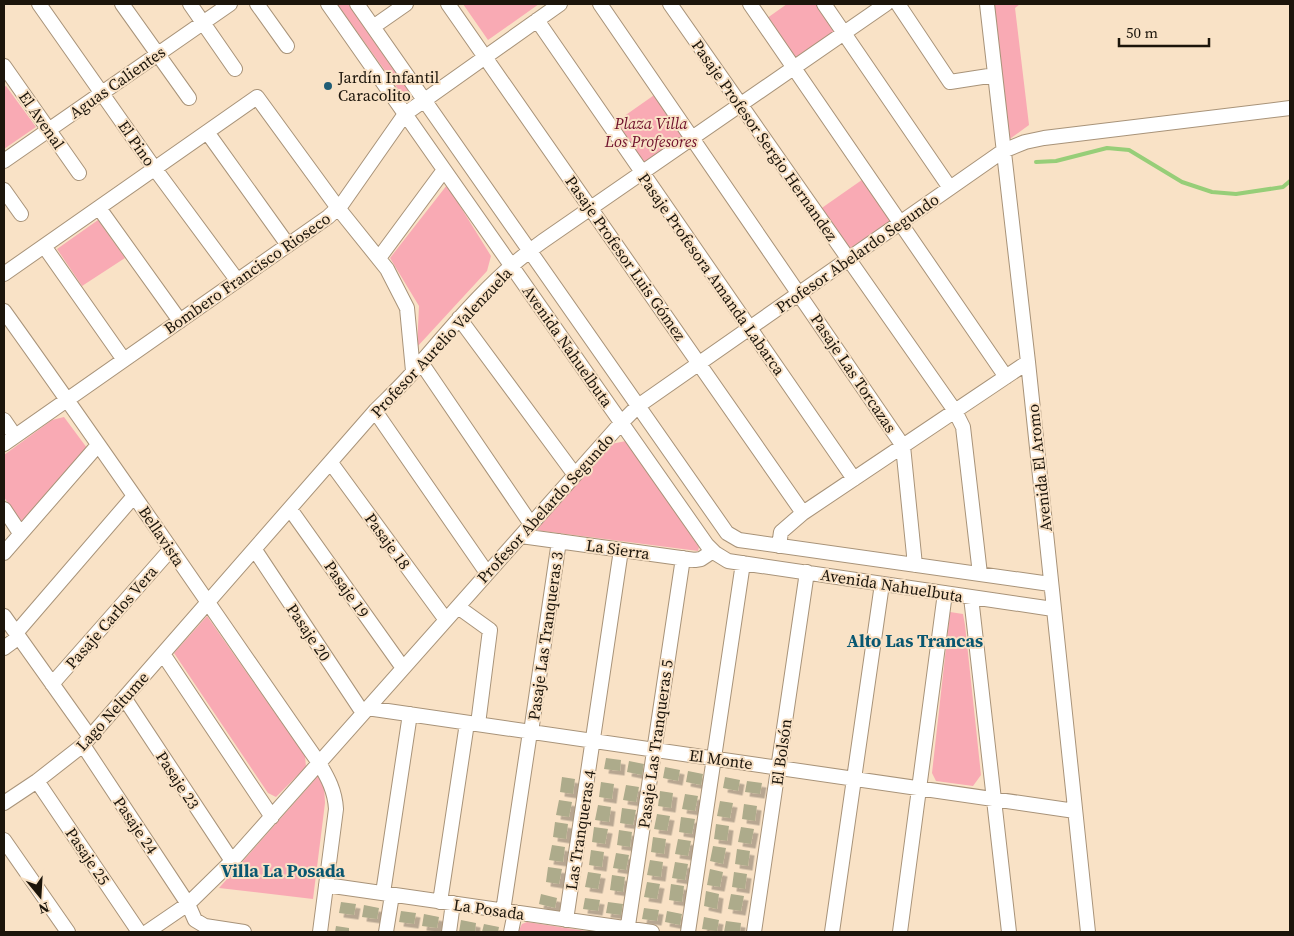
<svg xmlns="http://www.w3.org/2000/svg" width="1294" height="936" viewBox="0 0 1294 936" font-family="'Source Serif 4',serif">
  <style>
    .green { fill: #f9aab4 }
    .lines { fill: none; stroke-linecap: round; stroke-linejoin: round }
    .stream { stroke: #97ce78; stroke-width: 4 }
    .building { fill: #adab8b; filter: url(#shadow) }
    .minor-casing { stroke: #a89379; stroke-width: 16 }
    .minor { stroke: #fff; stroke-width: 14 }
    .poi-dot { fill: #215d75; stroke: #f9e2c6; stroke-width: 2 }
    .labels { text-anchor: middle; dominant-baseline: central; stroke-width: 4; stroke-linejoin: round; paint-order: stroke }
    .poi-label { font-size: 16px; fill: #1c150b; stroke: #f9e2c6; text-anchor: start }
    .street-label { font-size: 16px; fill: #1c150b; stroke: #f9e2c6 }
    .park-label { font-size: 16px; font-style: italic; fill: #6f112c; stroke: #f9e2c6 }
    .neighbourhood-label { font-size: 18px; font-weight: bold; fill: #095771; stroke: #f9e2c6 }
  </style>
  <defs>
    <filter id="shadow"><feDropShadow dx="4.5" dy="4.5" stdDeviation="0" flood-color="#0004"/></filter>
  </defs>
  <rect width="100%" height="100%" fill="#f9e2c6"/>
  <path class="green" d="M337,4H348L412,96L406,100Z
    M463,4H539L488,40Z
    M787,4H824L845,33L795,67L763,21Z
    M992,4H1020L1015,8L1029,125L1007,141Z
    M6,86L36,127L4,149V87Z
    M660,91L692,138L642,173L610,126Z
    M869,175L901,223L849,259L816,212Z
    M447,185L491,256L487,271L417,347L419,306L390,258Z
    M98,220L125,258L82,286L57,249Z
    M64,417L87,448L28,516L20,522L4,497V455L52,420Z
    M626,441L699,547L698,551L535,530L611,444Z
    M950,612L963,614L965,625L981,775L973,786L936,781L932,773Z
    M207,616L305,756L306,767L276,797L268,793L174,653Z
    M319,775L324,784L325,803L313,899L219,888Z
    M527,922L593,932H518L522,924Z"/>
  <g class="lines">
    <path class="stream" d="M1036,162L1056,161L1107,148L1129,150L1182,182L1212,192L1236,194L1283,187L1290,181"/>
  </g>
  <path class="building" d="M606,758L621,760L620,771L604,769Z
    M629,761L644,764L642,775L627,772Z
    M665,767L680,770L678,781L663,778Z
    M688,771L703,774L701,785L686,782Z
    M562,777L575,779L573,794L560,792Z
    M725,777L740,780L738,791L723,788Z
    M747,781L762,783L760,794L745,792Z
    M601,782L614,784L612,799L599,797Z
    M626,785L639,787L636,802L623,800Z
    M660,791L673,793L671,808L658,806Z
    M685,794L698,796L695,811L682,809Z
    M559,800L572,802L569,817L556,815Z
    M720,801L733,803L730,818L717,816Z
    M744,804L757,806L755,821L742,819Z
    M598,805L611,807L609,822L595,820Z
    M622,808L636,810L633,825L620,823Z
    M657,814L670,816L667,831L654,829Z
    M681,817L695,819L692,834L679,832Z
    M555,822L568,824L566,839L553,837Z
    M716,824L729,826L727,841L714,839Z
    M594,827L608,829L605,844L592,842Z
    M741,827L754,829L751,844L738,842Z
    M619,830L632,832L630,847L617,845Z
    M653,837L666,839L664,854L651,852Z
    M678,839L691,841L688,856L675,854Z
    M552,845L565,847L563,862L549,860Z
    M713,846L726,848L723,864L710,861Z
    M737,849L750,851L748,866L735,864Z
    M591,850L604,852L602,867L589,865Z
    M616,853L629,855L626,870L613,868Z
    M650,860L663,862L661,877L647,875Z
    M675,862L688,864L685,880L672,878Z
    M548,867L562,869L559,884L546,882Z
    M710,869L723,872L720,887L707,885Z
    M588,872L601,874L598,889L585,887Z
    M734,872L747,874L745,889L732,887Z
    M612,875L625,877L623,892L610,890Z
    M647,882L660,884L657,899L644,897Z
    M671,884L684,886L682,902L669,900Z
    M706,891L719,894L717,909L704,906Z
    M541,894L557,898L555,908L539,904Z
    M731,894L744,896L741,911L728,909Z
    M585,898L600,900L598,911L583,909Z
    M341,902L356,904L354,915L339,913Z
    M608,902L623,904L621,915L606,913Z
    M364,905L379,908L377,919L362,917Z
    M644,908L659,910L657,921L642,919Z
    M401,911L416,913L414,924L399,922Z
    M667,911L682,914L680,925L665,922Z
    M424,914L439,917L437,928L422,926Z
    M704,917L719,920L717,931L702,929Z
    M461,920L476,923L475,932H459Z
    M726,921L741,923L740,932H724Z
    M484,924L499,927L498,932H482Z
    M336,926L349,928V932H335Z"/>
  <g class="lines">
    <defs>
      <path id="minor" d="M39,4L155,169L237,280
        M122,4L189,98
        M190,4L235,69
        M257,4L287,46
        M328,4L707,545L715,553L728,561L1053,609
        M357,4L727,533L739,540L1050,584
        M448,4L803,513
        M600,4L903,446L915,565
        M670,4L955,411L963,427L980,574
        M750,4L1006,377
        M824,4L950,188
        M898,4L950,82L995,75
        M987,4L1028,362L1088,932
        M537,20L854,479
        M373,27L406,4
        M4,66L79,173
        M207,132L288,245
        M4,161L230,4
        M4,190L21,214
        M99,208L180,321
        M44,246L124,360
        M379,258L444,170
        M4,274L257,97L338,208L387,269L407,308L413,371
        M4,311C111,460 214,612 319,763C328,778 335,791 336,809L320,932
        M459,318L575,475
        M420,361L531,524
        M375,411L487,573
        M4,420L15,436
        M4,444L328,217L342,204L405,114L560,4
        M331,463L446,620
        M4,509L20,533
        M290,509L403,668
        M521,536L695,560L701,559L713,551
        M779,546L781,532L803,513L1028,362
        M255,550L363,713
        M4,553L98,445
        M971,597L1009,932
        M458,607L490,630L478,724
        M4,616L90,737
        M16,633L134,496
        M4,648L19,637
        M163,654L272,817
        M52,684L171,549
        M125,699L232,861
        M367,708L1075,811
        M531,732L559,541
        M83,745L188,904L195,920L205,926L244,932
        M37,781L139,932
        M4,803L37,781L83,745L375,411C388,398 401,386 413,372C453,325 492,277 543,241L886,4
        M4,840L68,932
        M326,885L652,932
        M383,893L410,714
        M440,902L467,723
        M503,911L530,732
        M566,920L621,550
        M147,932L188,904L232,861L622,422L638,406L1003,151L1025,142L1044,138L1290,108
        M386,932L392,895
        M449,932L453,903
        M511,932L515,912
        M627,932L683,558
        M688,932L743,563
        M754,932L807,572
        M832,932L882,584
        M900,932L945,593"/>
    </defs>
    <use href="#minor" class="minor-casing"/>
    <use href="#minor" class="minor"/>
  </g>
  <circle class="poi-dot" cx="328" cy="86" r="5"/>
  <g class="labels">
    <g class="poi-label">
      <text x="338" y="77">Jardín Infantil<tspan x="338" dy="18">Caracolito</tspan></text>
    </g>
    <g class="street-label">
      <text transform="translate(117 82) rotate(-35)">Aguas Calientes</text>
      <text transform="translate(42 120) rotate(55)">El Avenal</text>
      <text transform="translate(765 140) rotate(55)">Pasaje Profesor Sergio Hernandez</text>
      <text transform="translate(137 143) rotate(55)">El Pino</text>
      <text transform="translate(857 253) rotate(-35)">Profesor Abelardo Segundo</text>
      <text transform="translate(626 258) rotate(55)">Pasaje Profesor Luis Gómez</text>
      <text transform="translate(247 273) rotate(-35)">Bombero Francisco Rioseco</text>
      <text transform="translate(712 274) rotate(55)">Pasaje Profesora Amanda Labarca</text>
      <text transform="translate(441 342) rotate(-47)">Profesor Aurelio Valenzuela</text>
      <text transform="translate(568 346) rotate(55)">Avenida Nahuelbuta</text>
      <text transform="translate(854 373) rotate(56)">Pasaje Las Torcazas</text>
      <text transform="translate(1039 468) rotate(-96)">Avenida El Aromo</text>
      <text transform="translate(545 508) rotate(-48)">Profesor Abelardo Segundo</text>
      <text transform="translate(162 536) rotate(56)">Bellavista</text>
      <text transform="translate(388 541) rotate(54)">Pasaje 18</text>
      <text transform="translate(618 549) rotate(8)">La Sierra</text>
      <text transform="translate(892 585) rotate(9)">Avenida Nahuelbuta</text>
      <text transform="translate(347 589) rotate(55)">Pasaje 19</text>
      <text transform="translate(111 617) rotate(-49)">Pasaje Carlos Vera</text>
      <text transform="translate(309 632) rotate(56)">Pasaje 20</text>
      <text transform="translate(545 636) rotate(-82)">Pasaje Las Tranqueras 3</text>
      <text transform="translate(112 711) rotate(-48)">Lago Neltume</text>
      <text transform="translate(655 744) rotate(-82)">Pasaje Las Tranqueras 5</text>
      <text transform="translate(781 752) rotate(-82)">El Bolsón</text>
      <text transform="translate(721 759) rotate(8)">El Monte</text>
      <text transform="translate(178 780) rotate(57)">Pasaje 23</text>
      <text transform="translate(136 825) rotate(56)">Pasaje 24</text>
      <text transform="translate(580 830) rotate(-81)">Las Tranqueras 4</text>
      <text transform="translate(88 856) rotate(56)">Pasaje 25</text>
      <text transform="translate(489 909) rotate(8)">La Posada</text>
    </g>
    <g class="park-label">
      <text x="651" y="123">Plaza Villa<tspan x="651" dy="18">Los Profesores</tspan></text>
    </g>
    <g class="neighbourhood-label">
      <text x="915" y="640">Alto Las Trancas</text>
      <text x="283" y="870">Villa La Posada</text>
    </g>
  </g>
  <rect width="1294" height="936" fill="none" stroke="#1c150b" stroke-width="10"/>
  <g transform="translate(40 896) rotate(162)" stroke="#f9e2c6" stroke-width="4" paint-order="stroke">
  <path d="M0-4L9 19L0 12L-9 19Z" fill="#1c150b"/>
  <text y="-8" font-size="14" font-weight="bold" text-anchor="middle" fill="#1c150b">N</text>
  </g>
  <path d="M1119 38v8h90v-8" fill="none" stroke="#1c150b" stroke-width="2.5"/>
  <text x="1126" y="38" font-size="15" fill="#1c150b" stroke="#f9e2c6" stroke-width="4" paint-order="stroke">50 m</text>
</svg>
